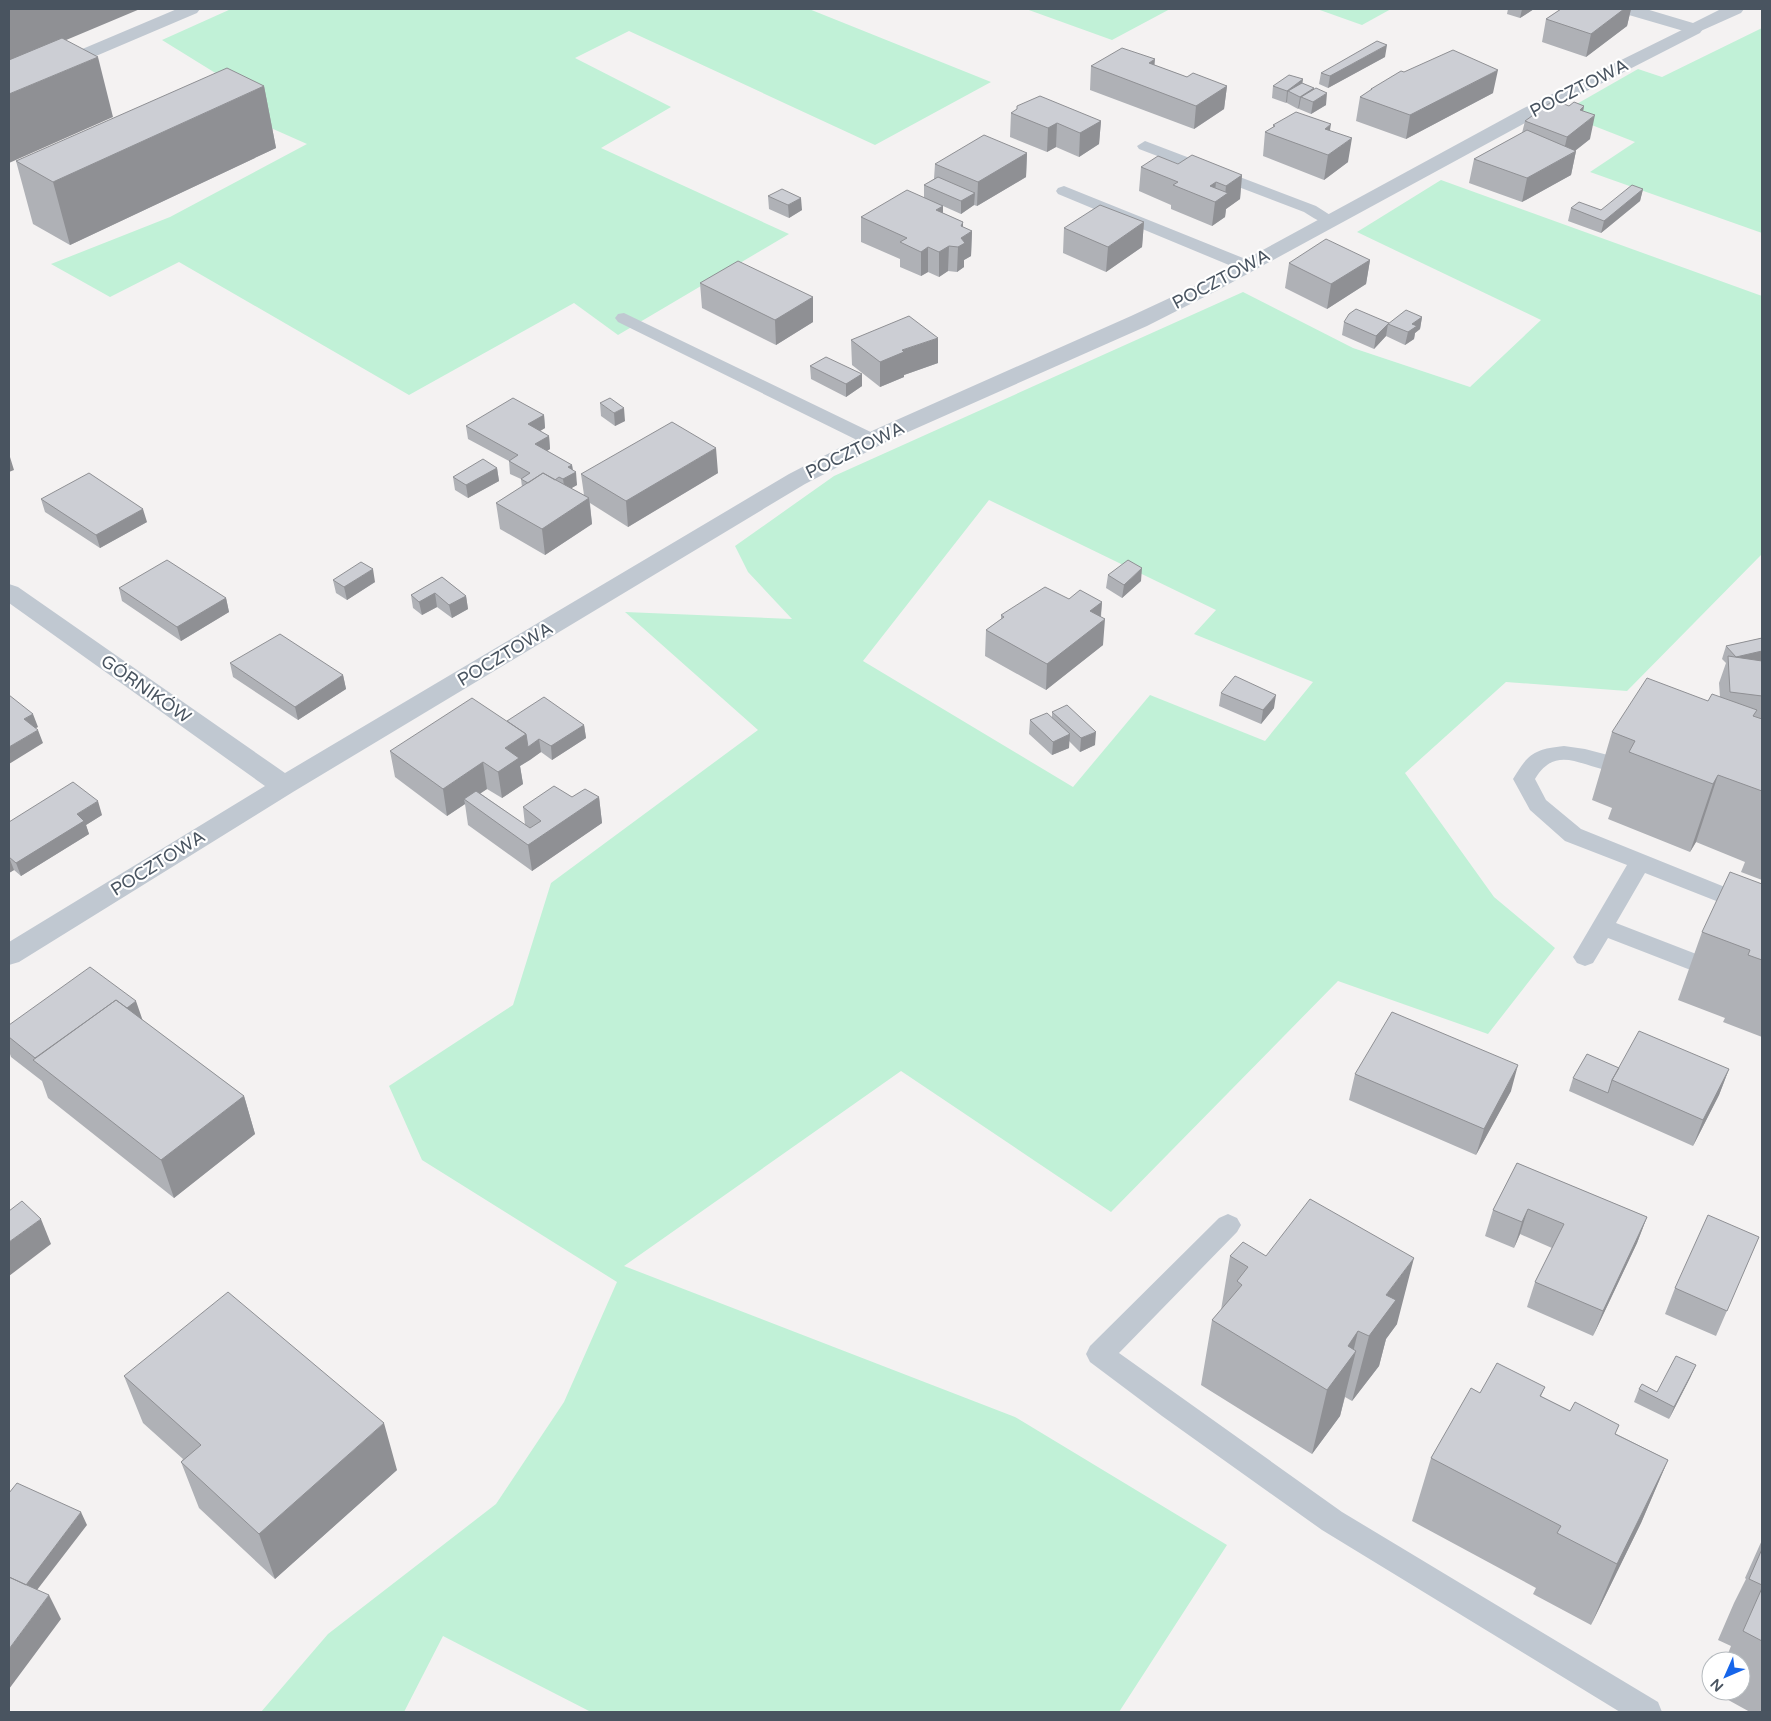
<svg xmlns="http://www.w3.org/2000/svg" width="1771" height="1721" viewBox="0 0 1771 1721" font-family="'Varela Round',sans-serif">
  <style>
    .green { fill: #c1f1d7; fill-rule: evenodd }
    .lines { fill: none; stroke-linecap: round; stroke-linejoin: round }
    .service { fill: #c0c8d1; fill-rule: evenodd }
    .minor { fill: #c0c8d1; fill-rule: evenodd }
    .tertiary { fill: #c0c8d1; fill-rule: evenodd }
    .wall { fill: #afb1b6 }
    .shaded-wall { fill: #8f9094 }
    .building { fill: #ccced4; stroke: #8f9094 }
    .labels { text-anchor: middle; dominant-baseline: central; stroke-width: 4.5; stroke-linejoin: round; paint-order: stroke }
    .street-label { font-size: 18px; fill: #495460; stroke: #fff }
  </style>
  <rect width="100%" height="100%" fill="#f4f2f2"/>
  <path class="green" d="M231,9H809L991,82L875,145L629,31L575,58L671,107L601,148L789,234L618,335L574,303L409,395L179,262L110,297L51,264L170,217L307,144L210,101L238,87L162,40Z
    M1026,9H1170L1112,40Z
    M1317,9H1391L1362,25Z
    M1762,28V233L1590,172L1635,142L1561,113L1638,69L1662,77Z
    M1441,180L1762,296V554L1627,691L1506,682L1405,773L1494,897L1555,948L1488,1034L1338,981L1111,1212L901,1071L624,1266L1015,1417L1227,1545L1119,1712H591L443,1636L404,1712H261L328,1634L496,1504L564,1402L617,1282L422,1160L389,1086L513,1005L551,883L758,730L625,612L792,619L748,572L735,546L834,476L1243,292L1353,348L1470,387L1541,320L1357,232ZM989,500L1216,610L1194,634L1313,682L1265,741L1150,695L1073,787L863,661Z"/>
  <g class="lines">
    <path class="service" d="M1145,141L1316,206L1338,220L1336,223C1324,226 1314,218 1304,212L1139,149L1137,146Z
      M1064,186L1253,262L1255,266L1253,270H1241L1058,194L1056,191L1058,188Z
      M624,313L879,436L881,440L879,444H865L618,322L615,318L618,314Z
      M1564,746L1585,749L1623,759L1626,764L1623,769C1592,778 1560,737 1535,779L1546,800L1581,829L1762,902V919L1645,873L1616,923L1704,957L1708,963L1704,969L1696,972L1688,969L1608,938L1593,963L1585,966L1577,963L1573,957L1627,865L1565,841L1530,810L1513,779C1528,754 1534,749 1564,746Z
      M1228,1214L1237,1218L1241,1225L1237,1232L1119,1353L1342,1512L1658,1702L1662,1712H1620L1322,1530L1162,1416L1090,1362L1086,1354L1090,1346L1219,1218Z"/>
    <path class="minor" d="M177,9H200L197,13L9,93V80Z
      M1694,24L1700,25L1703,29L1700,33L1536,117L1218,290L1147,326L890,440L805,484L293,792L19,962L9,965V942L265,786L9,603V584L18,587L285,773L789,474L874,430L1131,316L1204,282L1522,109Z"/>
    <path class="tertiary" d="M1619,9H1646L1693,23L1721,9H1744L1741,13L1694,34L1622,13Z"/>
  </g>
  <path class="wall" d="M1508,9H1534L1520,18L1507,14Z
    M1561,9H1631L1627,26L1586,57L1542,42L1546,19Z
    M1385,57L1328,88L1319,84L1321,73Z
    M1154,65L1187,77L1227,86L1224,109L1194,129L1090,90L1091,66Z
    M1404,72L1493,93L1406,139L1356,121L1360,97L1370,91L1371,89Z
    M1303,79L1302,83L1314,89L1326,105L1311,114L1299,109V108L1298,109L1287,103V102L1286,103L1272,98L1273,86Z
    M264,86L276,148L70,245L33,224L16,161Z
    M1017,106L1101,121L1099,144L1079,157L1056,147L1047,152L1010,137L1011,113L1017,110Z
    M1569,106H1584L1583,111L1590,139L1575,151H1576L1571,175L1522,202L1469,183L1474,159L1522,133L1525,121Z
    M1273,125L1330,130L1348,162L1324,180L1263,156L1265,132L1273,127Z
    M1027,153L1026,177L977,206L974,205L961,214L943,206V213L963,222V227L972,231L971,256L964,260V267L957,272L948,271L939,277L928,272L921,276L900,267V259L861,242V217L924,197V185L934,179L935,164Z
    M1178,164L1242,175L1240,199L1226,209L1225,217L1212,226L1171,209V205L1139,191L1141,167Z
    M1643,189L1640,201L1601,233L1568,221L1571,208L1601,210Z
    M768,196L802,210L789,218L769,209Z
    M1144,222L1142,247L1106,272L1063,253L1064,228Z
    M1370,260L1366,284L1327,309L1285,288L1289,263Z
    M700,283L813,297V322L776,345L702,308Z
    M1422,317L1420,329L1415,333L1414,339L1405,345L1386,336L1374,349L1342,335L1344,322L1389,323Z
    M851,340L938,363L904,375V377L880,387L852,365Z
    M810,366L862,374V386L846,397L811,379Z
    M600,403L625,421L615,426L601,416Z
    M544,415L545,428L540,431L549,436L550,449L547,451L572,465L573,470L577,485L571,488L584,495L581,474L718,473L628,527L590,503L592,524L545,555L500,529L496,503L522,487L521,479L510,474L509,461L468,439L466,426Z
    M497,468L499,481L468,498L455,490L453,477Z
    M41,499L147,522L100,548L45,512Z
    M1108,575L1141,581L1122,598L1106,588Z
    M442,577L466,596L468,609L452,618L437,607L422,615L413,608L411,595Z
    M333,580L375,582L347,600L336,593Z
    M119,588L226,598L229,612L181,641L122,601Z
    M1069,599L1102,602L1101,617L1103,645L1046,690L985,656L986,630L1001,619V615Z
    M1762,638V880L1741,872L1745,862L1696,842L1690,852L1608,819L1612,808L1592,800L1612,732L1720,697L1719,683L1726,663L1722,659L1726,646Z
    M230,663L343,675L346,689L298,720L233,677Z
    M1221,693L1274,708L1261,724L1219,706Z
    M1052,712L1095,745L1080,752L1069,741V748L1052,755L1029,734L1030,720L1052,718Z
    M507,721L584,725L586,738L552,760L541,752L520,766L523,784L502,798L487,789L480,793L525,825L523,807L572,797H599L602,823L532,871L468,825L465,804L447,816L395,777L390,751Z
    M102,815L86,825L89,834L21,876L14,870L9,873V822Z
    M1762,884V1037L1723,1022L1725,1018L1678,1000L1702,932Z
    M142,1020L244,1096L255,1134L174,1198L48,1098L42,1081L11,1057L9,1051V1025Z
    M1619,1068L1729,1069L1719,1095L1693,1146L1569,1091L1573,1078Z
    M1355,1074L1511,1091L1476,1155L1349,1100Z
    M1517,1163L1647,1217L1637,1243L1593,1336L1527,1307L1535,1282L1552,1248L1520,1234L1514,1248L1485,1236L1493,1210Z
    M1759,1237L1716,1336L1665,1314L1675,1288Z
    M1230,1256H1266L1397,1324L1386,1339L1379,1366L1352,1401L1345,1397L1340,1416L1312,1454L1201,1385L1212,1320L1221,1310Z
    M1696,1365L1690,1378L1669,1419L1634,1402L1639,1389L1657,1392Z
    M124,1376L397,1470L275,1579L199,1508L181,1462L183,1459L143,1423Z
    M1545,1387L1541,1396L1668,1460L1641,1523L1591,1625L1533,1594L1536,1588L1412,1521L1431,1458L1480,1393Z
    M1762,1540V1712H1750L1712,1691H1741V1661H1725L1731,1646L1718,1640L1734,1603L1746,1579L1745,1578Z"/>
  <path class="shaded-wall" d="M9,9H140L9,64Z
    M1522,9H1534L1520,18Z
    M1624,9H1631L1627,26L1586,57L1591,34Z
    M1387,45L1385,57L1328,88L1330,76Z
    M98,57L113,117L9,163V94Z
    M1155,59L1153,83L1149,63Z
    M1498,70L1493,93L1406,139L1410,115Z
    M1303,79L1301,91H1288L1287,102L1286,103L1287,91Z
    M264,86L276,148L70,245L53,182Z
    M1227,86L1224,109L1194,129L1196,106Z
    M1314,88L1313,100L1301,97L1299,108L1298,109L1300,97Z
    M1327,93L1326,105L1311,114L1313,102Z
    M1584,106L1580,127L1595,115L1590,139L1567,157L1576,151L1571,175L1522,202L1527,178L1562,159L1567,137L1580,110Z
    M1101,121L1099,144L1079,157L1080,133Z
    M1057,123L1056,147L1047,152L1048,128Z
    M1331,124L1327,148L1325,129Z
    M1352,138L1348,162L1324,180L1328,155Z
    M1027,153L1026,177L977,206L978,182Z
    M1242,175L1240,199L1226,209L1225,217L1212,226L1215,202L1225,195L1226,186Z
    M1216,182L1214,201L1210,186Z
    M1643,189L1640,201L1601,233L1604,221Z
    M975,193L974,205L961,214V201Z
    M801,198L802,210L789,218L788,205Z
    M943,206V230L936,210Z
    M963,222V237L972,231L971,256L964,260V267L957,272L958,247L961,226Z
    M1144,222L1142,247L1106,272L1108,247Z
    M949,246L948,271L939,277V252Z
    M928,247V272L921,276V252Z
    M1370,260L1366,284L1327,309L1331,284Z
    M813,297V322L776,345L775,320Z
    M1422,317L1420,329L1415,333L1414,339L1405,345L1408,332L1412,324Z
    M1388,324L1386,336L1374,349L1376,336Z
    M938,338V363L904,375V377L880,387V362L902,350Z
    M862,374V386L846,397V384Z
    M624,408L625,421L615,426L614,413Z
    M544,415L545,428L530,437L528,424Z
    M549,436L550,449L537,457L535,444Z
    M716,448L718,473L628,527L626,501Z
    M9,457H10L14,470L9,472Z
    M572,465L573,473L576,472L577,485L565,492L563,479L568,467Z
    M497,468L499,481L468,498L466,485Z
    M589,498L592,524L545,555L542,529Z
    M143,509L147,522L100,548L96,535Z
    M1142,568L1141,581L1122,598L1124,585Z
    M373,569L375,582L347,600L344,587Z
    M435,593L437,607L422,615L419,602Z
    M466,596L468,609L452,618L449,605Z
    M226,598L229,612L181,641L177,627Z
    M1102,602L1100,623L1105,619L1103,645L1046,690L1047,664L1090,611Z
    M1762,651V663L1732,670L1736,657Z
    M343,675L346,689L298,720L295,707Z
    M1276,695L1274,708L1261,724L1263,710Z
    M33,714L38,727L29,732L24,719Z
    M584,725L586,738L552,760L551,746Z
    M38,730L43,743L9,764V747Z
    M1096,732L1095,745L1080,752L1081,738Z
    M526,734L530,760L520,766L523,784L502,798L498,772L505,748Z
    M1070,734L1069,748L1052,755L1053,742Z
    M539,739L541,752L530,760L528,747Z
    M483,762L487,789L468,802L464,799L465,804L447,816L443,789Z
    M1718,775L1696,842L1690,852L1713,784Z
    M599,797L602,823L532,871L528,845Z
    M98,801L102,815L86,825L89,834L21,876L16,863L77,814Z
    M9,857L14,870L9,873Z
    M136,1001L145,1027L46,1066Z
    M1518,1065L1511,1091L1476,1155L1484,1129Z
    M1729,1069L1719,1095L1693,1146L1703,1120Z
    M244,1096L255,1134L174,1198L161,1160Z
    M1528,1209L1520,1234L1514,1248L1522,1222Z
    M1647,1217L1637,1243L1593,1336L1603,1311Z
    M41,1219L51,1244L9,1276V1242Z
    M1414,1258L1397,1324L1386,1339L1379,1366L1352,1401L1369,1336L1386,1295Z
    M1358,1331L1352,1357L1356,1351L1340,1416L1312,1454L1327,1390L1348,1346Z
    M1696,1365L1690,1378L1669,1419L1674,1407Z
    M384,1423L397,1470L275,1579L259,1534Z
    M1668,1460L1641,1523L1591,1625L1617,1564Z
    M81,1512L87,1525L27,1603L21,1591Z
    M49,1595L61,1619L9,1689V1649Z"/>
  <path class="building" d="M1561,9H1624L1591,34L1546,19Z
    M62,38L98,57L9,94V60Z
    M1377,41L1387,45L1330,76L1321,73Z
    M1122,48L1155,59L1149,63L1187,77L1193,73L1227,86L1196,106L1091,66Z
    M1453,50L1498,70L1410,115L1360,97L1372,89H1371L1401,71L1404,72Z
    M227,68L264,86L53,182L16,161Z
    M1289,75L1303,79L1287,91L1273,86Z
    M1302,83L1314,88L1300,97L1288,91Z
    M1316,88L1327,93L1313,102L1301,97Z
    M1040,96L1101,121L1080,133L1057,123L1048,128L1011,113L1017,109V106Z
    M1554,100L1569,106L1574,102L1584,106L1580,110L1595,115L1567,137L1525,121Z
    M1296,112L1331,124L1325,129L1352,138L1328,155L1265,132L1275,126L1273,125Z
    M1527,130L1576,151L1527,178L1474,159Z
    M984,135L1027,153L978,182L935,164Z
    M1192,155L1242,175L1226,186L1216,182L1210,186L1228,193L1215,202L1173,185L1178,182L1141,167L1158,156L1178,164Z
    M938,177L975,193L961,201L924,185Z
    M1632,185L1643,189L1604,221L1571,208L1579,202L1601,210Z
    M782,189L801,198L788,205L768,196Z
    M907,190L943,206L936,210L963,222L961,226L972,231L961,238L965,243L958,247L949,246L939,252L928,247L921,252L900,242L907,238L861,217Z
    M1100,205L1144,222L1108,247L1064,228Z
    M1326,239L1370,260L1331,284L1289,263Z
    M738,261L813,297L775,320L700,283Z
    M1356,309L1389,323L1376,336L1344,322L1349,314Z
    M1406,310L1422,317L1412,324L1417,326L1408,332L1388,324Z
    M909,316L938,338L902,350L904,352L880,362L851,340Z
    M826,357L862,374L846,384L810,366Z
    M513,398L544,415L528,424L549,436L535,444L572,465L568,467L576,472L563,479L559,477L555,480L543,473L528,483L521,479L530,473L509,461L518,455L466,426Z
    M610,398L624,408L614,413L600,403Z
    M672,422L716,448L626,501L581,474Z
    M483,459L497,468L466,485L453,477Z
    M89,473L143,509L96,535L41,499Z
    M543,473L589,498L542,529L496,503Z
    M167,560L226,598L177,627L119,588Z
    M1128,560L1142,568L1124,585L1108,575Z
    M361,562L373,569L344,587L333,580Z
    M442,577L466,596L449,605L435,593L419,602L411,595Z
    M1045,587L1069,599L1080,590L1102,602L1090,611L1105,619L1047,664L986,630L1004,617L1001,615Z
    M280,634L343,675L295,707L230,663Z
    M1762,638V651L1736,657L1726,646Z
    M1728,656L1762,661V696L1730,692Z
    M1235,676L1276,695L1263,710L1221,693Z
    M1647,678L1708,701L1712,694L1757,710L1753,716L1762,719V791L1718,775L1713,784L1629,752L1635,741L1612,732Z
    M9,695L33,714L24,719L38,730L9,747Z
    M544,697L584,725L551,746L539,739L528,747L526,734L507,721Z
    M472,698L526,734L505,748L519,758L498,772L483,762L443,789L390,751Z
    M1067,705L1096,732L1081,738L1052,712Z
    M1047,713L1070,734L1053,742L1030,720Z
    M73,782L98,801L77,814L84,821L16,863L9,857V822Z
    M554,786L572,797L585,789L599,797L528,845L464,799L476,791L530,828L541,821L523,807Z
    M1730,872L1762,884V960L1748,955L1750,950L1702,932Z
    M90,967L136,1001L127,1008L116,1000L35,1058L9,1037V1025Z
    M116,1000L244,1096L161,1160L33,1060Z
    M1392,1012L1518,1065L1484,1129L1355,1074Z
    M1639,1031L1729,1069L1703,1120L1612,1080Z
    M1587,1054L1619,1068L1612,1080L1608,1093L1573,1078Z
    M1517,1163L1647,1217L1603,1311L1535,1282L1564,1224L1528,1209L1522,1222L1493,1210Z
    M1310,1199L1414,1258L1386,1295L1396,1300L1369,1336L1358,1331L1348,1346L1356,1351L1327,1390L1212,1320L1242,1285L1237,1281L1248,1267L1230,1256L1243,1242L1266,1256Z
    M22,1201L41,1219L9,1242V1211Z
    M1708,1215L1759,1237L1727,1311L1675,1288Z
    M228,1292L384,1423L259,1534L181,1462L201,1445L124,1376Z
    M1676,1356L1696,1365L1674,1407L1639,1389L1642,1384L1657,1392Z
    M1497,1363L1545,1387L1540,1396L1570,1411L1575,1402L1619,1425L1615,1434L1668,1460L1617,1564L1557,1533L1561,1526L1431,1458L1471,1388L1480,1393Z
    M17,1483L81,1512L26,1585L9,1577V1493Z
    M1762,1549V1585L1749,1579Z
    M9,1577L49,1595L9,1649Z
    M1762,1588V1641L1743,1631Z"/>
  <g class="labels">
    <g class="street-label">
      <text transform="translate(1579 88) rotate(-27)">POCZTOWA</text>
      <text transform="translate(1221 279) rotate(-28)">POCZTOWA</text>
      <text transform="translate(855 450) rotate(-26)">POCZTOWA</text>
      <text transform="translate(505 654) rotate(-31)">POCZTOWA</text>
      <text transform="translate(146 689) rotate(35)">GÓRNIKÓW</text>
      <text transform="translate(158 863) rotate(-32)">POCZTOWA</text>
    </g>
  </g>
  <rect width="1771" height="1721" fill="none" stroke="#495460" stroke-width="20"/>
  <g transform="translate(1726 1676) rotate(225)"><circle r="24" fill="#ffffff" stroke="#b6bbbf"/>
  <path d="M0-4L9 19L0 12L-9 19Z" fill="#1665ea"/>
  <text y="-8" font-size="14" font-weight="bold" text-anchor="middle" fill="#495460">N</text>
  </g>
</svg>
